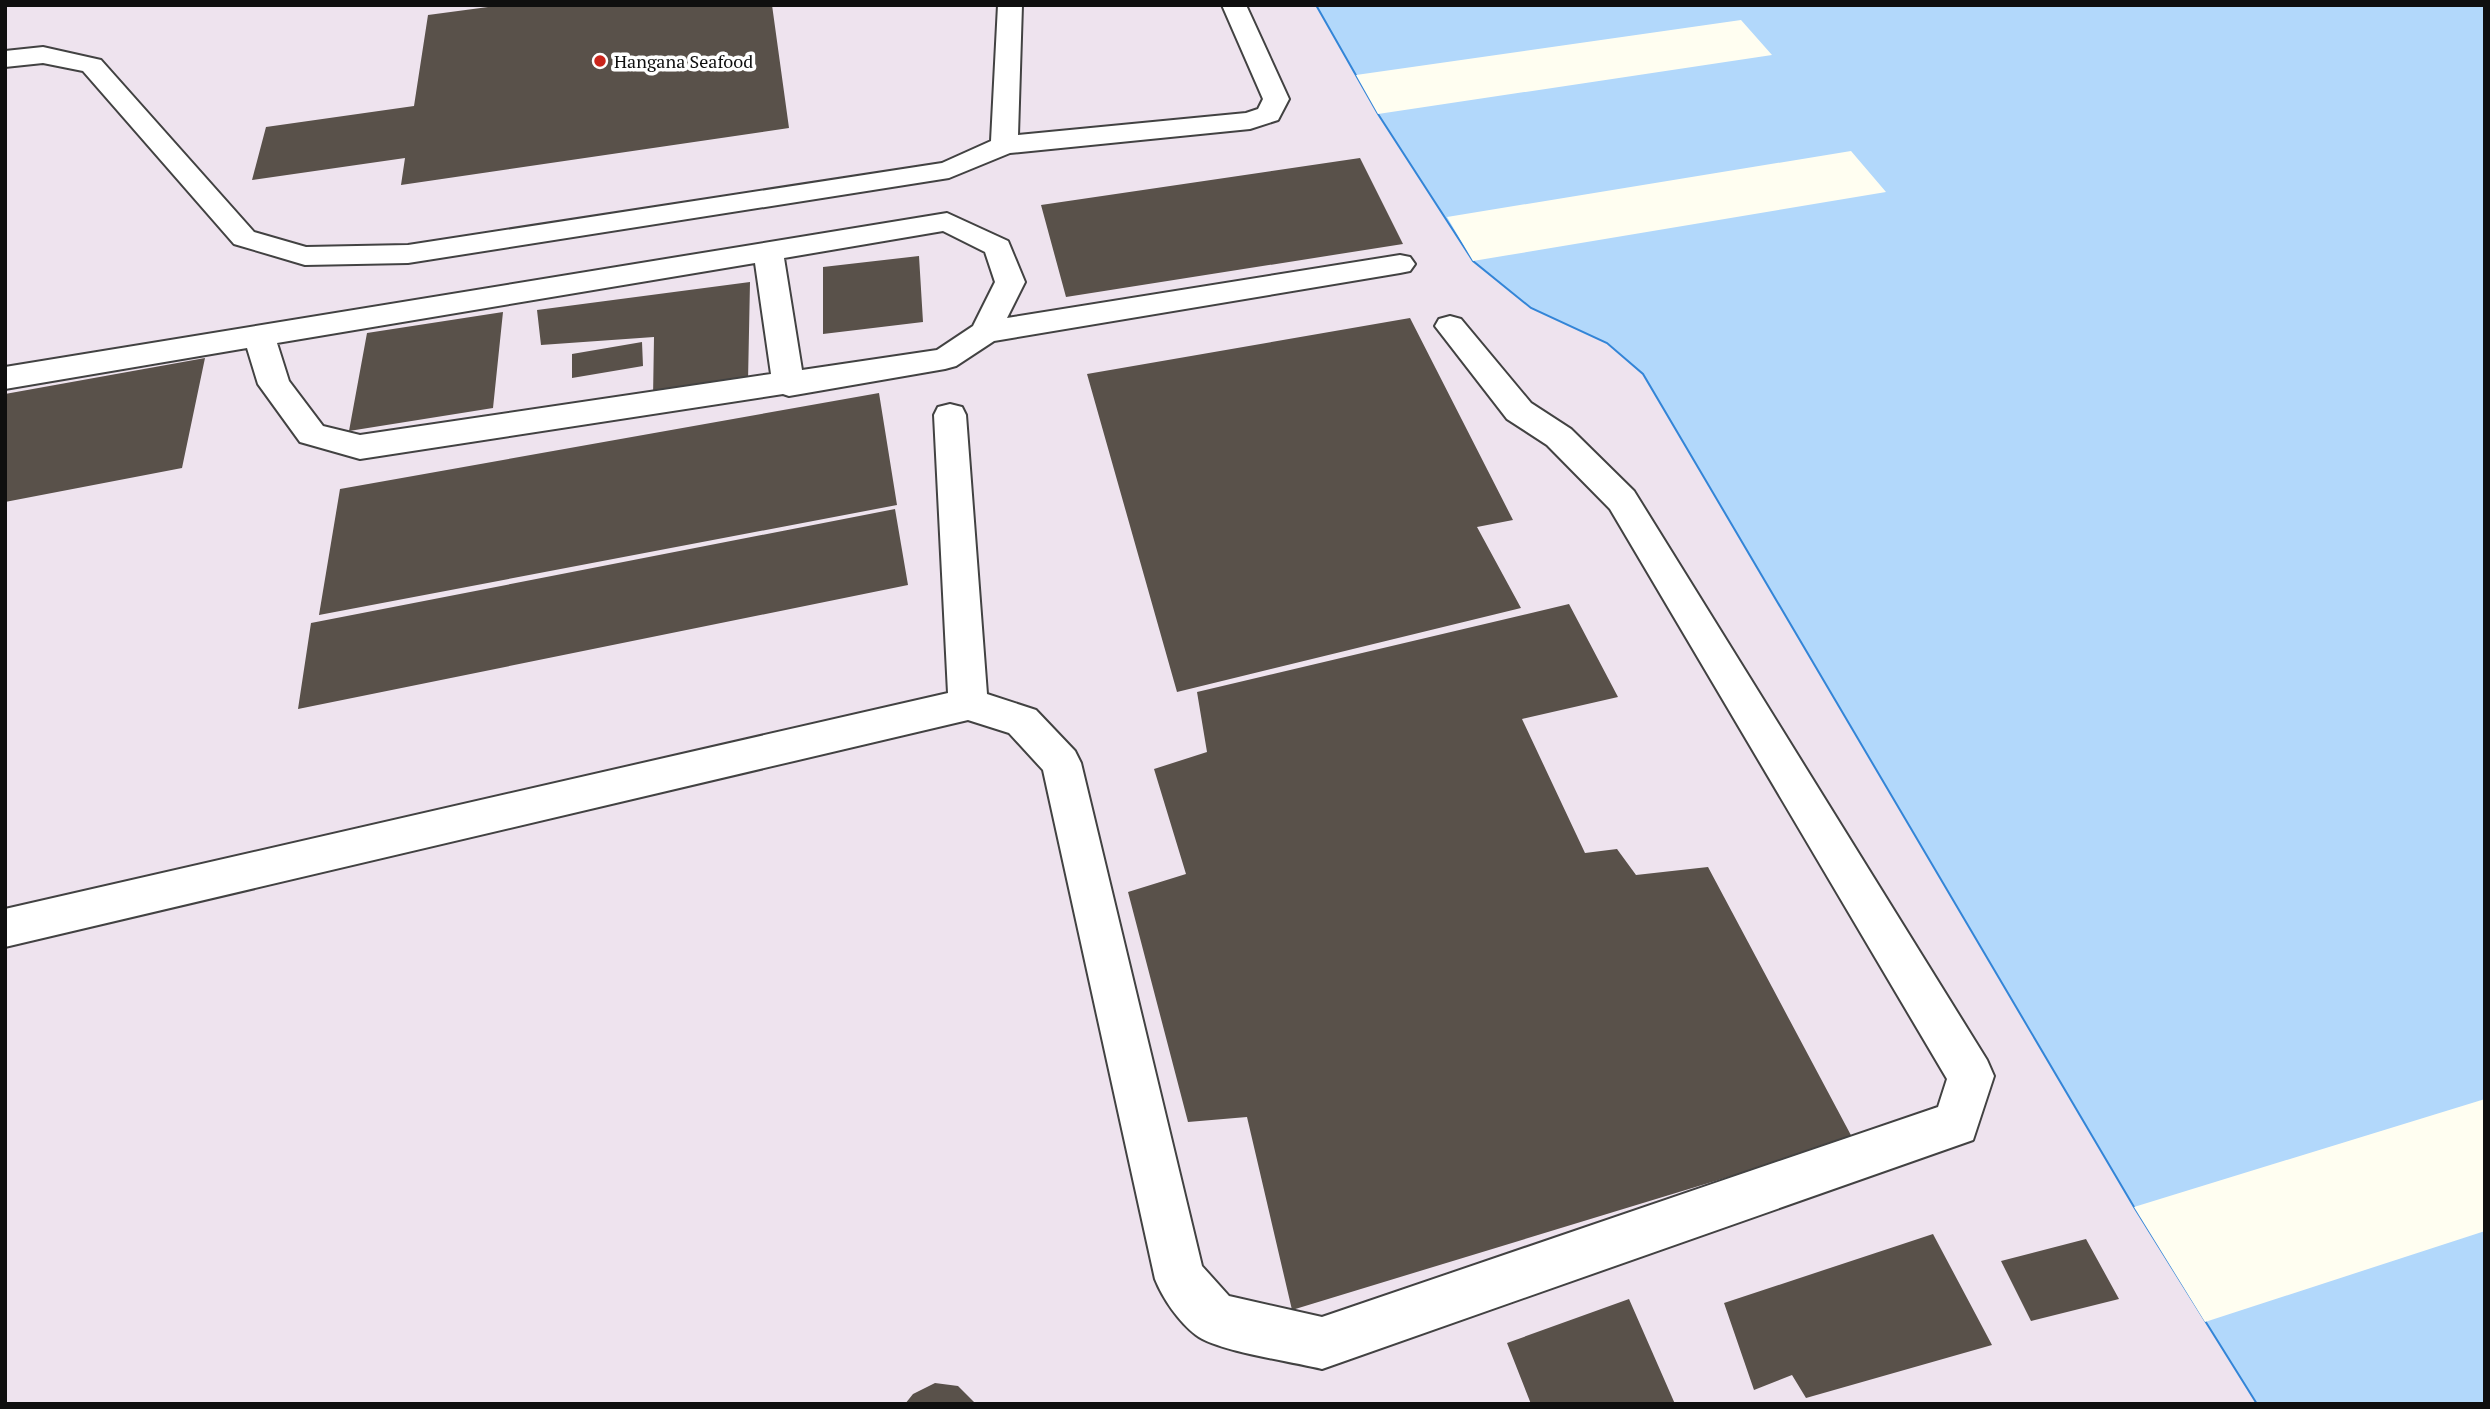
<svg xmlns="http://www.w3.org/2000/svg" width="2490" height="1409" viewBox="0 0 2490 1409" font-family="'PT Serif',serif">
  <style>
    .industrial { fill: #eee3ee }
    .water { fill: #b2d8fb; stroke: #3385d7; stroke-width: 2 }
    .pier { fill: #fffef1 }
    .building { fill: #59514a }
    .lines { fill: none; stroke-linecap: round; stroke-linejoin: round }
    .minor-casing { stroke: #424242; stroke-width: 4 }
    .minor { fill: #fff; fill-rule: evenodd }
    .poi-dot { fill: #ca251c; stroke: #fff; stroke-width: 2.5 }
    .labels { text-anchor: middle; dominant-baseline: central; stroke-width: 7; stroke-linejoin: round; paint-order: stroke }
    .far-poi-label { font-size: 18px; fill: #0f0f0f; stroke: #fff; text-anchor: start }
  </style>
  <rect width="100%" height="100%" fill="#fffef1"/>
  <path class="industrial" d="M5,5H1316L1378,114L1473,261L1531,308L1607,343L1643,374L2134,1207L2257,1404H5Z"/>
  <path class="water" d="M1316,5H2485V1404H2257L2134,1207L1643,374L1607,343L1531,308L1473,261L1378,114Z"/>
  <path class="pier" d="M1741,20L1772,55L1378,114L1356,75Z
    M1851,151L1886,192L1473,261L1447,217Z
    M2485,1099V1231L2205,1322L2134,1207Z"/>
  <path class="building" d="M503,5H772L789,128L401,185L405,158L252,180L266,127L414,106L428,15Z
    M1360,158L1403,244L1066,297L1041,205Z
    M919,256L923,322L823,334V267Z
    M750,282L748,381L653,398L654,337L541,345L537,310Z
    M503,312L493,408L349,431L367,333Z
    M1410,318L1513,520L1477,527L1521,608L1177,692L1087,374Z
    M642,342L643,366L572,378V354Z
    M205,358L182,468L5,502V394Z
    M879,393L897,505L319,615L340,489Z
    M895,509L908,585L298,709L311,623Z
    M1569,604L1618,697L1522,719L1585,853L1617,849L1636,875L1708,867L1853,1139L1292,1310L1247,1117L1188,1122L1128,892L1186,874L1154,769L1207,752L1197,692Z
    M1933,1234L1992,1345L1806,1398L1792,1375L1754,1390L1724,1303Z
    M2086,1239L2119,1299L2031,1321L2001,1261Z
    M1629,1299L1675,1404H1531L1507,1343Z
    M935,1383L958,1386L976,1404H905L913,1394Z"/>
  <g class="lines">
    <defs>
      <path id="minor" d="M998,5H1022L1018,135L1246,113L1258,109L1263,99L1222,5H1246L1289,99L1278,120L1250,129L1010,153L949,178L408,263L305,265L234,244L83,71L43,63L5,67V51L43,47L101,60L254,232L306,247L408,245L942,163L991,141Z
        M947,213L1008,241L1025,282L1007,318L1400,255L1410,257L1415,264L1410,271L1400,273L994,341L956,366L945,369L789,396L783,394L360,459L300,442L258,384L247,348L5,389V367ZM943,231L985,252L995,282L973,326L937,350L802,370L784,258ZM755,263L771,374L360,435L323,426L289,381L277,343Z
        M1450,316L1461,319L1531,403L1571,429L1634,491L1987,1060L1994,1076L1973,1140L1322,1369C1294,1362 1216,1351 1196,1335C1179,1322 1163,1299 1155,1279L1043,770L1009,733L968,720L5,947V909L948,693L934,415L938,407L950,404L962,407L966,415L987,694L1036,710L1075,751L1081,763L1202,1266L1229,1296L1322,1317L1938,1107L1947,1079L1610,509L1547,445L1507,419L1435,326L1439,319Z"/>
    </defs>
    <use href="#minor" class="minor-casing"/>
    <use href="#minor" class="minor"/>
  </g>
  <circle class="poi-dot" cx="600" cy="61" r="7"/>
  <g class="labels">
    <g class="far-poi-label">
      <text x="614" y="61">Hangana Seafood</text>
    </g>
  </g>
  <rect width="2490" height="1409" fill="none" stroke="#0f0f0f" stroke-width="14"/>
</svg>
